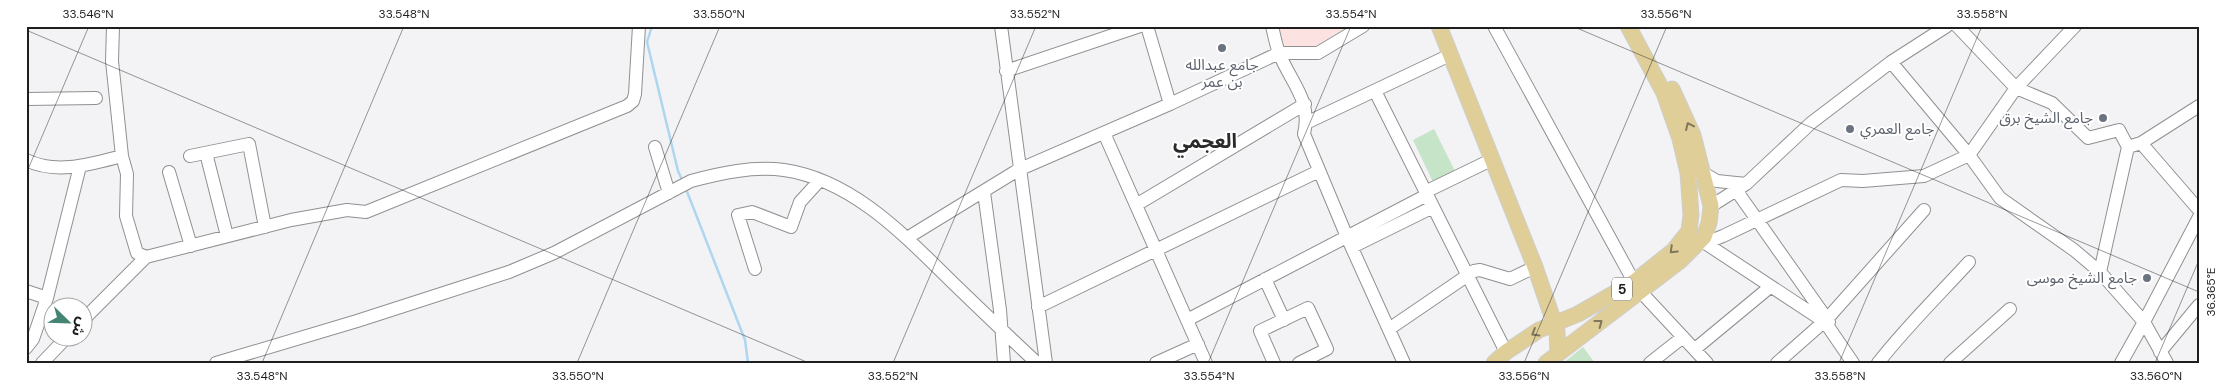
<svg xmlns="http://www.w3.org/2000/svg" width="2225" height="389" viewBox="0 0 2225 389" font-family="'DM Sans','Noto Sans Arabic',sans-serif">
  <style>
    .industrial { fill: #fde2e2 }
    .green { fill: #c6e4c8 }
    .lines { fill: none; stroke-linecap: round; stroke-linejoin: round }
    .stream { stroke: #aed6f0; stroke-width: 2.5 }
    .minor-casing { stroke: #909092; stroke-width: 14 }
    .major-casing { stroke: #cecece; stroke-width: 17 }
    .minor { stroke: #fff; stroke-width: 12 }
    .major { stroke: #e0ce99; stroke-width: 15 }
    .oneway { stroke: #7f765c }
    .ticks { fill: none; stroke: #1e1e1f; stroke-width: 1; stroke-opacity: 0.45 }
    .worship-dot { fill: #6b7280; stroke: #fff; stroke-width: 2 }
    .labels { text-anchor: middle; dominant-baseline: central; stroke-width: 4; stroke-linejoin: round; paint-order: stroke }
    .shield { fill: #fff; stroke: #626262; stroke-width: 1 }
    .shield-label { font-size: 14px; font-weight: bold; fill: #1e1e1f }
    .worship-label { font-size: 15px; fill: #5b616d; stroke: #fff; text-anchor: end }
    .district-label { font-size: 20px; font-weight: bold; fill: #2a2a2b; stroke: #fff }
    .neatline { fill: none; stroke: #1e1e1f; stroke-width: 2 }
    .ticks-label { font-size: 12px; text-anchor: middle; fill: #1e1e1f }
  </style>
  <rect width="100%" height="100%" fill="#f3f3f5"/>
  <path class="industrial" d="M1278,26H1348L1316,46H1283Z"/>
  <path class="green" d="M1434,129L1455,171L1433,182L1413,140Z
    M1583,347L1595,363H1563Z"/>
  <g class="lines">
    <path class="stream" d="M652,26L647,42L678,171L683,182
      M686,189L745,340L748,363"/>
    <defs>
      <path id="minor" d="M113,26L112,61L122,156L127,174L126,216L137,253L146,257
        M1001,26L1046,363
        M1147,26L1170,104
        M1272,26C1274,35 1276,45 1279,53C1291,83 1312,100 1304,134L1347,237L1404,363
        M1494,26L1634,282
        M1957,26L2016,88L2052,103L2088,138L2119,130L2128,147
        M1891,62L1969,155L2000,198L2074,250L2100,272L2144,322L2167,363
        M1006,71L1140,26
        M1375,91L1506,352
        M26,99L96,98
        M1306,123L1450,55
        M1104,133L1206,363
        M2141,143L2199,210
        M655,147L669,193
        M206,153L227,236
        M190,156L249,144L265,227
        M26,160C57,175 91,164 122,156
        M169,172L191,246
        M1695,173H1703L1717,181L1746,184
        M1736,190L1829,322
        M984,192L1000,310L1004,363
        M1425,192L1491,160
        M1136,205L1305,104
        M1711,206L1746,184L1811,123L1891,62L1947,26
        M907,238L1018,170L1170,104L1279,53H1318L1363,26
        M1701,241L1713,240L1723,236L1841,180L1863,181L1924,176L1969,155L2016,88L2075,26
        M1702,241L1825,322L1853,363
        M1352,247L1433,207
        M755,269L738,215L752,212L791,227L800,202L820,180
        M2100,272L2128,147L2141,143L2199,106
        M1265,279L1284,320
        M26,291L47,298
        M1641,292L1707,363
        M1038,307L1319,171
        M1187,320L1427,195
        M82,321L146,257L291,220L347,210L366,212L627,106L633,101L635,94L639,26
        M1389,329L1474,271L1480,270L1510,279L1535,267
        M26,348L33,339L47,298L80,166
        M1695,349L1770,287
        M2160,352L2199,305
        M42,363L68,336
        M216,363L357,321L509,272L554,253L691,181C721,173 753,166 784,170C853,180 905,236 952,282C980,309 1008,336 1037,363
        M1156,363L1198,344
        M1274,363L1260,331L1308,308L1327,349L1299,363
        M1650,363L1683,337
        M1777,363L1827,319L1924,210
        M1878,363C1906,327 1939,295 1969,262
        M1950,363L2010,309
        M2121,363L2144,322L2199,217"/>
      <path id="major" d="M1439,26L1535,267L1557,331L1558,354
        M1494,363L1506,352L1539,330L1578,314L1634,282L1673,251L1689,231L1691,215L1688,173L1680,139L1664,93L1628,26
        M1546,363L1680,261L1704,237L1709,223L1711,206L1693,135L1672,89"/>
    </defs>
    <use href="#minor" class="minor-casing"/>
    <use href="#major" class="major-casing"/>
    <use href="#minor" class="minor"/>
    <use href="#major" class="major"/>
  </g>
  <defs><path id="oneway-chevron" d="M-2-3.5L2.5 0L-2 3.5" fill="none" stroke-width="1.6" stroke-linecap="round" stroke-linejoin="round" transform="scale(1.25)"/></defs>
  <g class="oneway">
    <use href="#oneway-chevron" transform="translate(1689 126) rotate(-115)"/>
    <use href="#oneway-chevron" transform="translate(1673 250) rotate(136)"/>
    <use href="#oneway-chevron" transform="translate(1599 323) rotate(-37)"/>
    <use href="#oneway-chevron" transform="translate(1535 333) rotate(149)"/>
  </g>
  <path class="ticks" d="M1572,26L2199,292M26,30L809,363M26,174L89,26M262,363L404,26M577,363L720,26M893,363L1036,26M1208,363L1351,26M1524,363L1667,26M1839,363L1982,26M2155,363L2199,260"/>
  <g class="worship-dot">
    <circle cx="1222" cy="48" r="5"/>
    <circle cx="2103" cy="118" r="5"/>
    <circle cx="1850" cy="129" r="5"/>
    <circle cx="2147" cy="278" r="5"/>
  </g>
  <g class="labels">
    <rect class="shield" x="1612" y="277.5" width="20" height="23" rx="4"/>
    <g class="shield-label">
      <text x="1622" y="289">5</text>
    </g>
    <g class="worship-label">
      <text x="1222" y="65" text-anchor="middle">جامع عبدالله<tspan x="1222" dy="17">بن عمر</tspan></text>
      <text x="2093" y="118">جامع الشيخ برق</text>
      <text x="1860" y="129" text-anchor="start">جامع العمري</text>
      <text x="2137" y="278">جامع الشيخ موسى</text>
    </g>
    <g class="district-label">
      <text x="1205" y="141">العجمي</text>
    </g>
  </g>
  <rect width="2225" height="389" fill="none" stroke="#ffffff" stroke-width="55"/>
  <g transform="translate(68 322) rotate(113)"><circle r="24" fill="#ffffff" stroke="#a5a5a5"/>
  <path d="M0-4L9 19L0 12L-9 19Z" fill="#438473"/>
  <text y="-8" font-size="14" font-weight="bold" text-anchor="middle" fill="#1e1e1f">ش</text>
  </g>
  <rect x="28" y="28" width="2170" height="334" class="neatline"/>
  <g class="ticks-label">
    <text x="88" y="18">33.546°N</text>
    <text x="404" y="18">33.548°N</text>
    <text x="719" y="18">33.550°N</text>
    <text x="1035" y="18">33.552°N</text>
    <text x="1351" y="18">33.554°N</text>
    <text x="1666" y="18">33.556°N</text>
    <text x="1982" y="18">33.558°N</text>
    <text transform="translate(2211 292) rotate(-90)" y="4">36.365°E</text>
    <text x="262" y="380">33.548°N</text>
    <text x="578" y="380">33.550°N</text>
    <text x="893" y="380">33.552°N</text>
    <text x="1209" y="380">33.554°N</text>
    <text x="1524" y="380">33.556°N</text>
    <text x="1840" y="380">33.558°N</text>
    <text x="2156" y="380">33.560°N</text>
  </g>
</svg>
